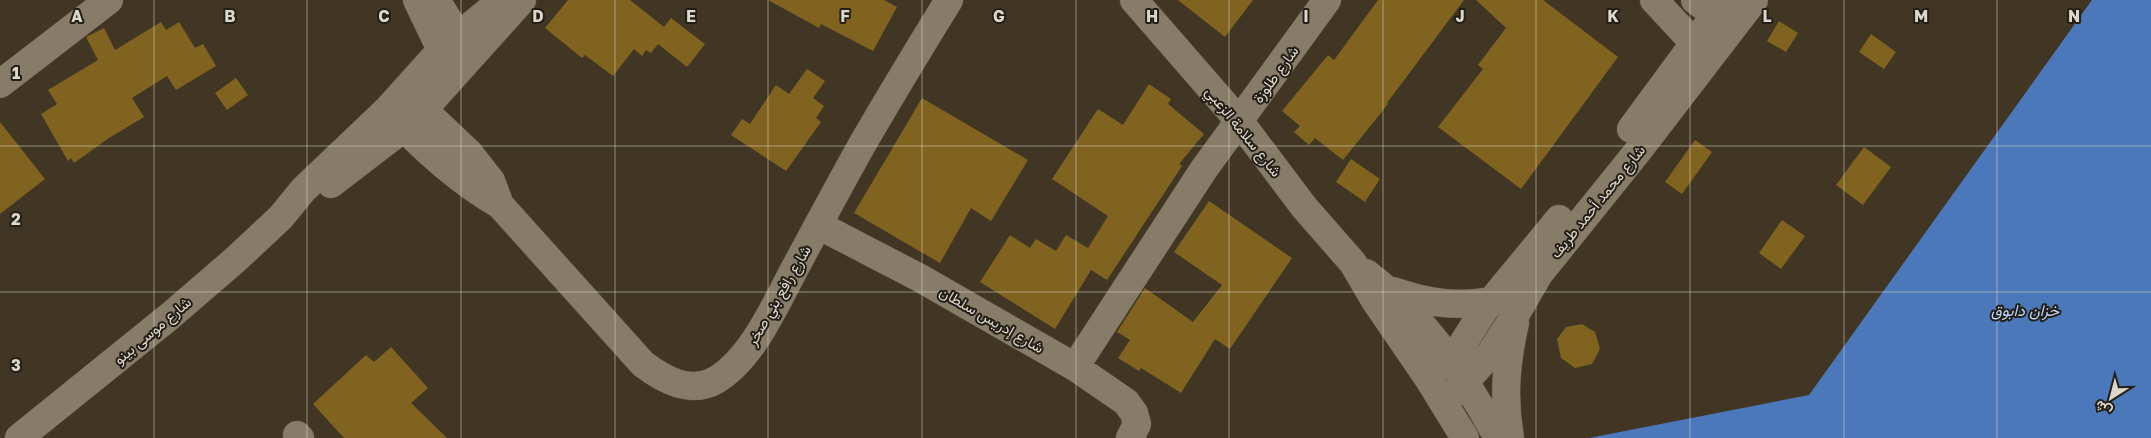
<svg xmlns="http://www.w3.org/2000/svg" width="2151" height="438" viewBox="0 0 2151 438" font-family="'Golos Text',Vazirmatn,sans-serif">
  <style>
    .water { fill: #4b78ba }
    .building { fill: #816320 }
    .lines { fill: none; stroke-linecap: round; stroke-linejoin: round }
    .minor-casing { stroke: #595141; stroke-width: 29 }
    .minor { stroke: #877c67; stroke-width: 28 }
    .grid { fill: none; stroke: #ddd7cb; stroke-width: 1; stroke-opacity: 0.55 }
    .labels { text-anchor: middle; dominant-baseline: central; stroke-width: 4; stroke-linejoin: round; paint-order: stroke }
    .street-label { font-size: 15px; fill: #ddd7cb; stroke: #231e16 }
    .water-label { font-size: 16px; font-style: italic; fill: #bad3f8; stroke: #231e16 }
    .grid-label { font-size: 16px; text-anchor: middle; font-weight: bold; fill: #ddd7cb; stroke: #231e16; stroke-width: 4; stroke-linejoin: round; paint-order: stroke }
  </style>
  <rect width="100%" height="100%" fill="#403623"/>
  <path class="water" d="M2092,0H2151V438H1589L1809,395Z"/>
  <path class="building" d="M568,0H630L664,27L671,18L705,44L687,67L658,44L651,53L646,50L642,56L634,49L613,76L585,55L582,58L545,28Z
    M768,0H884L897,7L873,51L821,24L819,28Z
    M1178,0H1253L1225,37Z
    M1378,0H1464L1387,103L1388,104L1343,160L1315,138L1309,145L1294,132L1300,126L1282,111L1328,55L1334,60Z
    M1476,0H1543L1618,57L1521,189L1438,127L1483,69L1478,65L1506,28Z
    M1779,21L1798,33L1786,52L1767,41Z
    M161,22L166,30L179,22L195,48L203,44L216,66L176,90L167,76L132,98L144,117L109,138L74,163L71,158L68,161L41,114L57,104L48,90L98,60L86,37L104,28L115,50Z
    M1871,34L1896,52L1884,69L1859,52Z
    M807,69L825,81L813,98L824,106L816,118L821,122L786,171L731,135L742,119L750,124L776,85L789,94Z
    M236,78L248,95L227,110L215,93Z
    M1149,84L1171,99L1168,104L1204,134L1179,164L1182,166L1107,280L1091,270L1055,329L980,282L1010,235L1030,248L1036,239L1056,251L1066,235L1088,248L1108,216L1052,179L1098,109L1123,125Z
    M922,98L1028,160L991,221L971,208L940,263L854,213Z
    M0,122L45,179L0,214Z
    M1695,140L1712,152L1682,194L1665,182Z
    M1864,147L1891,167L1863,205L1836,185Z
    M1351,159L1380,179L1365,202L1336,182Z
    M1209,201L1292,258L1230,349L1215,339L1181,393L1141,368L1139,371L1118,358L1130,340L1117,332L1145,288L1193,322L1222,285L1174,252Z
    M1782,220L1805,236L1781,269L1759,253Z
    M1582,324L1595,332L1600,349L1592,364L1575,368L1561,358L1557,339L1566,327Z
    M391,347L428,388L411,403L447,438H344L313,404L366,355L374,362Z"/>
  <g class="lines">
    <defs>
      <path id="minor" d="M417,0L441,50L453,63
        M436,0L467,50
        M1134,0L1240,122L1304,207L1353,263L1374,299L1428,378L1465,438
        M1654,0L1706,56
        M1695,0L1729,25
        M0,84L109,0
        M411,98L469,153L491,181L500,205
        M387,110C420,146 457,180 500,205L643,364C663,379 690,395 716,380C753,358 776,303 796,266C818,225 840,184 863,143C891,95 920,47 949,0
        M1631,129L1726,0
        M331,184L404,128L424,109L522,0
        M818,225L920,278L1075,367L1126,402L1134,413L1137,424L1130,438
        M1366,273C1424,317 1464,375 1498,438
        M1393,291C1428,303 1454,307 1491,301
        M1075,367L1204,169L1327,0
        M1428,378L1460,348L1484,310L1559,219
        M1444,403L1466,381L1490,354L1517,312L1539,274L1638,151L1754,0
        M297,435L300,438
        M19,438L170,316L235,260L281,217L303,190L387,110L441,50L502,0
        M1510,438C1503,398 1506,363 1515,323"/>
    </defs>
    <use href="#minor" class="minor-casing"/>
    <use href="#minor" class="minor"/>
  </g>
  <path class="grid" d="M154,0V438M307,0V438M461,0V438M615,0V438M768,0V438M922,0V438M1076,0V438M1229,0V438M1383,0V438M1536,0V438M1690,0V438M1844,0V438M1997,0V438M0,146H2151M0,292H2151"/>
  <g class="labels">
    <g class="street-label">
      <text transform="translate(1275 74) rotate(-54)">شارع طلوزة</text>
      <text transform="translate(1244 131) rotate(51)">شارع سلامة الزعبي</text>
      <text transform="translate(1597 201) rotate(-51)">شارع محمد أحمد طريف</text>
      <text transform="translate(778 295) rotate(-60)">شارع رافع بني صخر</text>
      <text transform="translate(992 319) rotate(30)">شارع إدريس سلطان</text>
      <text transform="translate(152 330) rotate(-40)">شارع موسى بينو</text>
    </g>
    <g class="water-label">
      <text x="2025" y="310">خزان دابوق</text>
    </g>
  </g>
  <g class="grid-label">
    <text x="77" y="22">A</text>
    <text x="230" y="22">B</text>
    <text x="384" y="22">C</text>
    <text x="538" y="22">D</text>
    <text x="691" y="22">E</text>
    <text x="845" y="22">F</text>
    <text x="999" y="22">G</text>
    <text x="1152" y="22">H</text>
    <text x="1306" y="22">I</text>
    <text x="1460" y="22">J</text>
    <text x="1613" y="22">K</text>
    <text x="1767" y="22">L</text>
    <text x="1921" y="22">M</text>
    <text x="2074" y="22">N</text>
    <text x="16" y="79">1</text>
    <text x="16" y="225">2</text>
    <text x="16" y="371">3</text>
  </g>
  <g transform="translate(2111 398) rotate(216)" stroke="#231e16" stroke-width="4" paint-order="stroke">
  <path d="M0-4L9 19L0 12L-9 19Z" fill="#ddd7cb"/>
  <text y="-8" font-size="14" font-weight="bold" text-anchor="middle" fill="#ddd7cb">ش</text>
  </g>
</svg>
